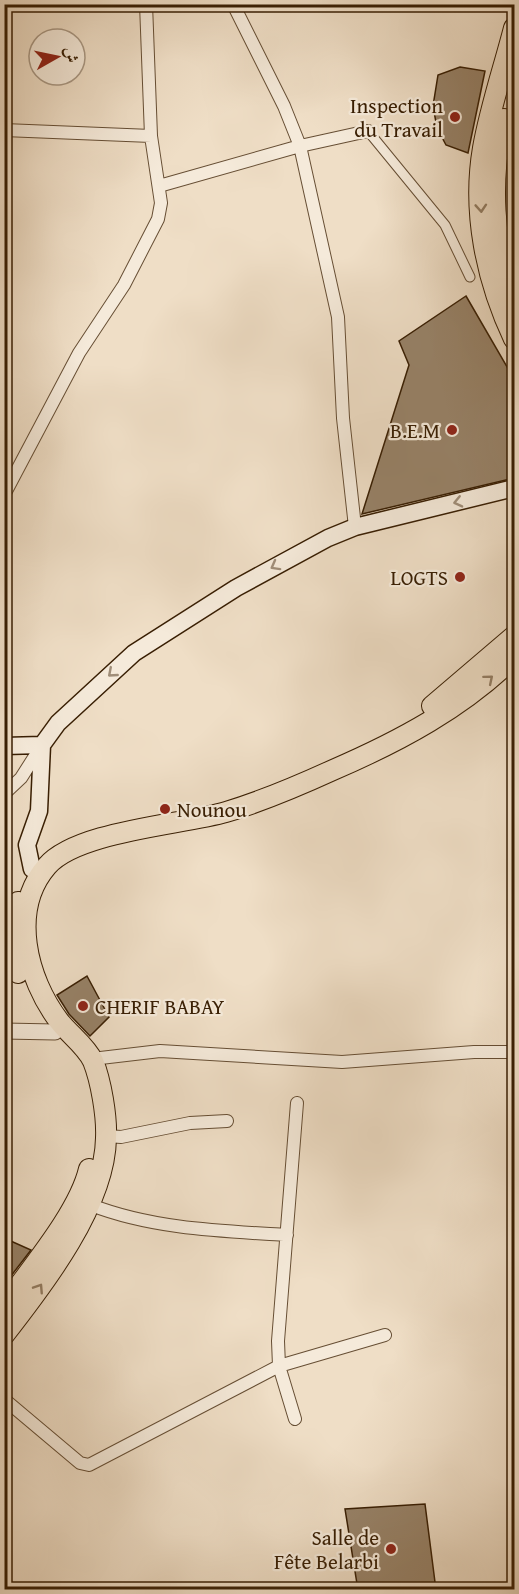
<svg xmlns="http://www.w3.org/2000/svg" width="519" height="1594" viewBox="0 0 519 1594" font-family="'Gentium Book Plus',Amiri,serif">
  <style>
    .building { fill: #978268; stroke: #381e03; stroke-width: 1.5 }
    .lines { fill: none; stroke-linecap: round; stroke-linejoin: round }
    .pedestrian-casing { stroke: #664e34; stroke-width: 11 }
    .minor-casing { stroke: #664e34; stroke-width: 14 }
    .tertiary-casing { stroke: #664e34; stroke-width: 17 }
    .secondary-casing { stroke: #381e03; stroke-width: 19 }
    .primary-casing { stroke: #381e03; stroke-width: 22 }
    .pedestrian { stroke: #f5eada; stroke-width: 9 }
    .minor { stroke: #f5eada; stroke-width: 12 }
    .tertiary { stroke: #f5eada; stroke-width: 15 }
    .secondary { stroke: #f5eada; stroke-width: 16 }
    .primary { stroke: #efdec6; stroke-width: 20 }
    .oneway { stroke: #947e64 }
    .oneway2 { stroke: #a08e79 }
    .poi-dot { fill: #8f2418; stroke: #f5eada; stroke-width: 2 }
    .labels { text-anchor: middle; dominant-baseline: central; stroke-width: 4.5; stroke-linejoin: round; paint-order: stroke }
    .poi-label { font-size: 21px; fill: #381e03; stroke: #f5eada; text-anchor: end }
  </style>
  <rect width="100%" height="100%" fill="#efdec6"/>
  <filter id="stains"><feTurbulence type="fractalNoise" baseFrequency=".00333" numOctaves="4"/><feColorMatrix values="0 0 0 0 .2 0 0 0 0 .09 0 0 0 0 .02 0 0 0 .5 -.17"/></filter>
  <radialGradient id="worn" r=".72"><stop offset=".6" stop-color="#630" stop-opacity="0"/><stop offset="1" stop-color="#630" stop-opacity=".3"/></radialGradient>
  <path class="building" d="M460,67L485,71L468,153L446,145L437,128L433,106L438,75Z
    M466,296L514,379V478L362,514L409,365L399,341Z
    M87,976L109,1017L90,1036L69,1014L57,995Z
    M4,1238L31,1250L4,1285Z
    M425,1504L436,1590H358L345,1509Z"/>
  <g class="lines">
    <defs>
      <path id="pedestrian" d="M368,131L445,225L470,277"/>
      <path id="minor" d="M233,4L284,106L300,146L338,317L343,418L355,527
        M4,130L151,136
        M159,186L300,146L368,131
        M4,495L79,353L124,285L158,219L161,203L151,136L146,4
        M4,794L21,778L42,745
        M92,1059L160,1051L342,1062L474,1052H514
        M107,1136L121,1137L190,1123L227,1121
        M91,1205C153,1229 221,1231 287,1235
        M4,1399L80,1463L89,1465L279,1366L385,1335
        M295,1419L279,1366L278,1341L297,1103"/>
      <path id="tertiary" d="M4,1031L55,1032"/>
      <path id="secondary" d="M4,746L42,745
        M32,869L27,845L39,811L42,745L58,723L134,653L236,588L328,538L355,527L514,488"/>
      <path id="primary" d="M514,28C504,67 490,108 483,148C472,212 486,280 514,339
        M504,119C489,179 493,243 514,302
        M432,706L514,636
        M18,902L12,942L18,973
        M4,1306C31,1268 79,1212 89,1169
        M4,1335C44,1284 105,1205 106,1138C107,1116 101,1081 93,1061C86,1046 69,1034 59,1021C27,979 9,910 47,866C77,831 181,825 226,812C263,801 298,786 333,770C400,741 462,708 514,657"/>
    </defs>
    <use href="#pedestrian" class="pedestrian-casing"/>
    <use href="#minor" class="minor-casing"/>
    <use href="#tertiary" class="tertiary-casing"/>
    <use href="#secondary" class="secondary-casing"/>
    <use href="#primary" class="primary-casing"/>
    <use href="#pedestrian" class="pedestrian"/>
    <use href="#minor" class="minor"/>
    <use href="#tertiary" class="tertiary"/>
    <use href="#secondary" class="secondary"/>
    <use href="#primary" class="primary"/>
  </g>
  <defs><path id="oneway-chevron" d="M-2-3.5L2.5 0L-2 3.5" fill="none" stroke-width="1.6" stroke-linecap="round" stroke-linejoin="round" transform="scale(1.5)"/></defs>
  <g class="oneway">
    <use href="#oneway-chevron" transform="translate(481 208) rotate(86)"/>
    <use href="#oneway-chevron" transform="translate(489 679) rotate(-40)"/>
    <use href="#oneway-chevron" transform="translate(39 1288) rotate(-57)"/>
  </g>
  <g class="oneway2">
    <use href="#oneway-chevron" transform="translate(458 502) rotate(167)"/>
    <use href="#oneway-chevron" transform="translate(275 566) rotate(151)"/>
    <use href="#oneway-chevron" transform="translate(112 673) rotate(139)"/>
  </g>
  <g class="poi-dot">
    <circle cx="455" cy="117" r="6"/>
    <circle cx="452" cy="430" r="6"/>
    <circle cx="460" cy="577" r="6"/>
    <circle cx="165" cy="809" r="6"/>
    <circle cx="83" cy="1006" r="6"/>
    <circle cx="391" cy="1549" r="6"/>
  </g>
  <g class="labels">
    <g class="poi-label">
      <text x="443" y="105">Inspection<tspan x="443" dy="24">du Travail</tspan></text>
      <text x="440" y="430">B.E.M</text>
      <text x="448" y="577">LOGTS</text>
      <text x="177" y="809" text-anchor="start">Nounou</text>
      <text x="95" y="1006" text-anchor="start">CHERIF BABAY</text>
      <text x="379" y="1537">Salle de<tspan x="379" dy="24">Fête Belarbi</tspan></text>
    </g>
  </g>
  <rect width="519" height="1594" fill="none" stroke="#efdec6" stroke-width="24"/>
  <rect x="6" y="6" width="507" height="1582" fill="none" stroke="#381e03" stroke-width="3"/>
  <rect x="12" y="12" width="495" height="1570" fill="none" stroke="#381e03" stroke-width="1.5"/>
  <g transform="translate(57 57) rotate(81)"><circle r="28" fill="#f5eada" stroke="#a99884" stroke-width="1.5"/>
  <path d="M0-4.5L10 22L0 15L-10 22Z" fill="#8f2418"/>
  <text y="-9" font-size="16" font-weight="bold" text-anchor="middle" fill="#381e03">ش</text>
  </g>
  <rect width="100%" height="100%" filter="url(#stains)"/>
  <rect width="100%" height="100%" fill="url(#worn)"/>
</svg>
